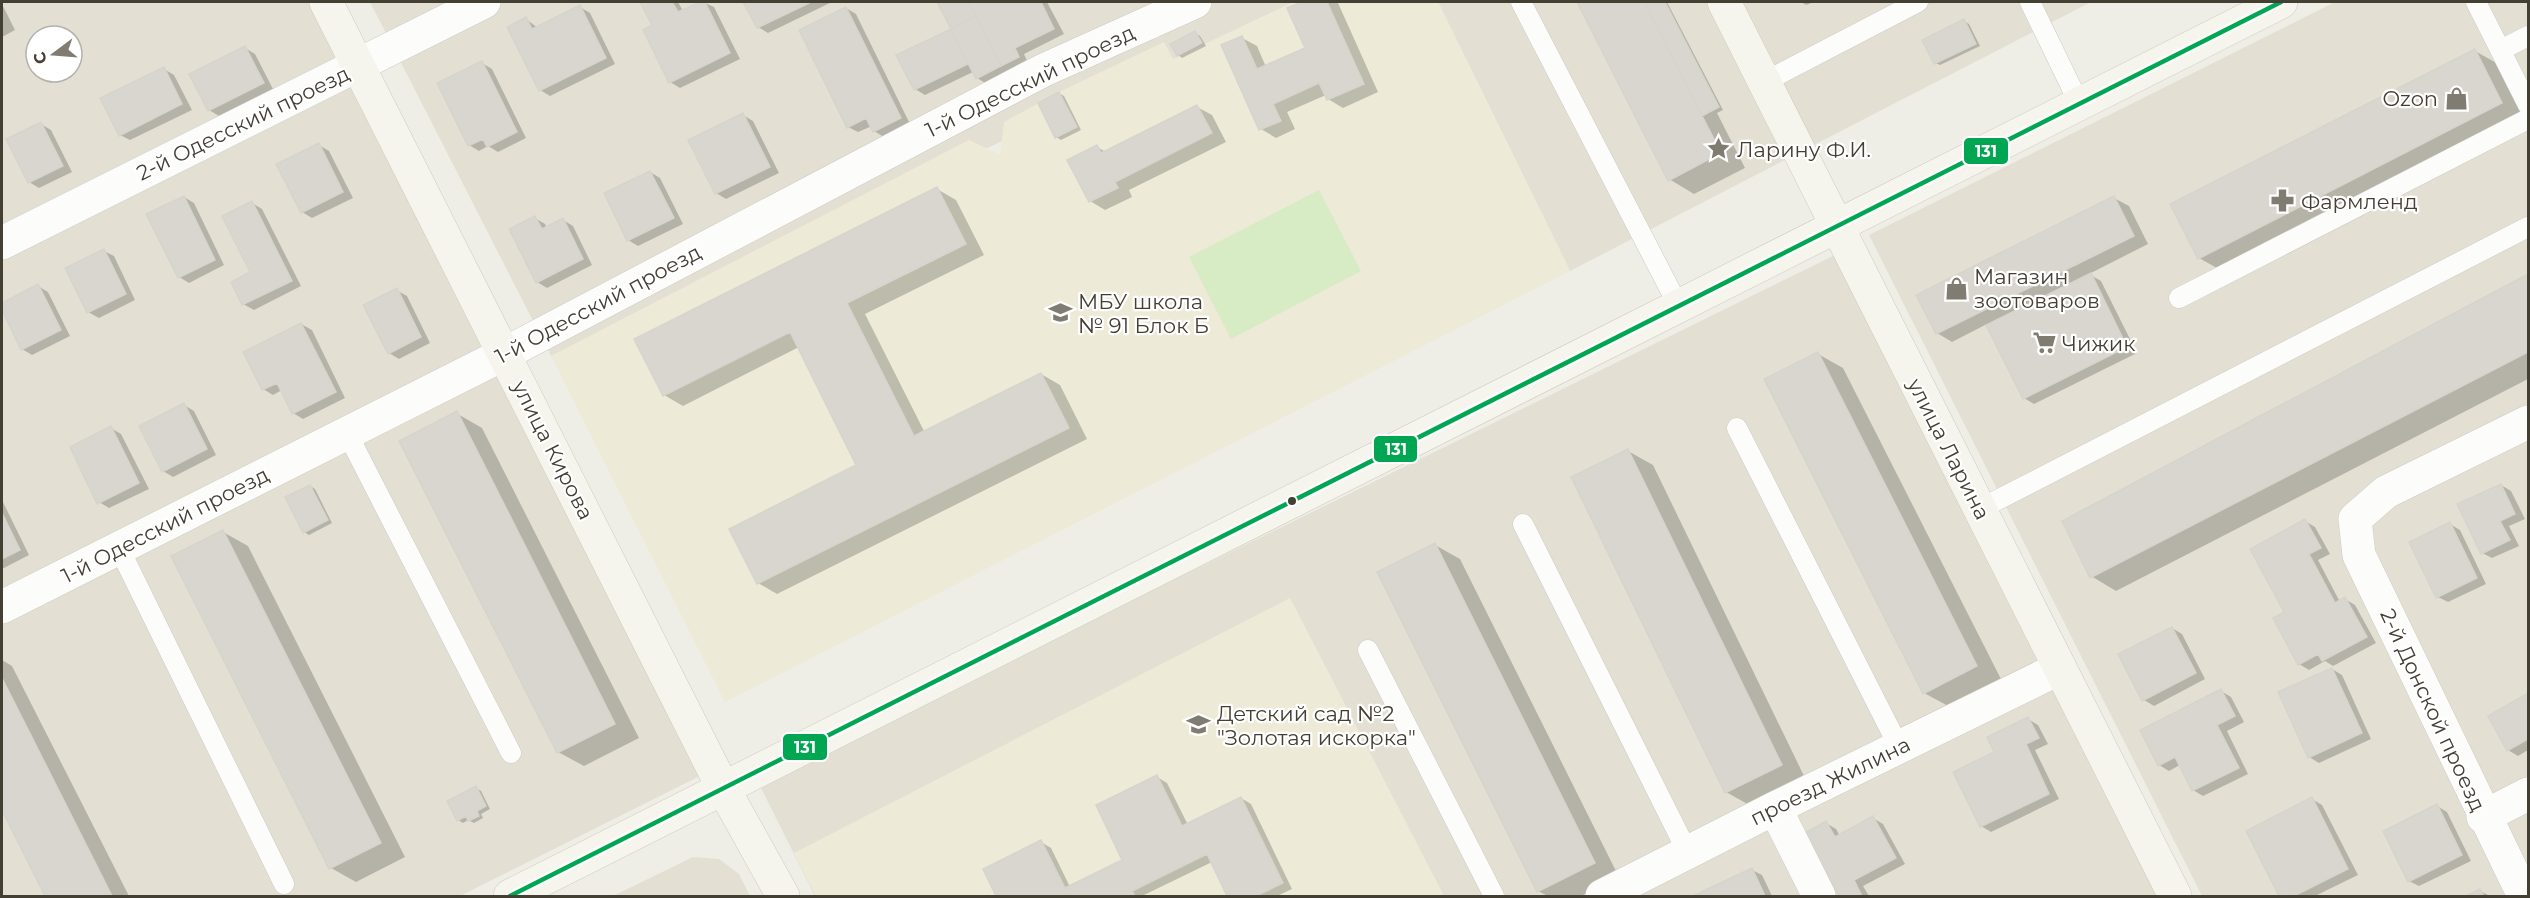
<svg xmlns="http://www.w3.org/2000/svg" width="2530" height="898" viewBox="0 0 2530 898" font-family="Montserrat,sans-serif">
  <style>
    .residential { fill: #e3e0d3; fill-rule: evenodd }
    .education { fill: #edead7 }
    .green { fill: #d7ebc4 }
    .shadow { fill: #0003 }
    .building { fill: #d8d6cf; stroke: #d6d4cc; stroke-width: 1.5 }
    .lines { fill: none; stroke-linecap: round; stroke-linejoin: round }
    .lane-casing { stroke: #cccbc4; stroke-width: 21 }
    .street-casing { stroke: #cccbc4; stroke-width: 34 }
    .secondary-casing { stroke: #cecbbd; stroke-width: 34 }
    .lane { stroke: #fcfcfb; stroke-width: 20 }
    .street { stroke: #fcfcfb; stroke-width: 33 }
    .secondary { stroke: #f6f5ed; stroke-width: 33 }
    .bus-1-casing { stroke: #fff; stroke-width: 9 }
    .bus-1 { stroke: #00a651; stroke-width: 4.5 }
    .bus-dot { fill: #443f33; stroke: #fff; stroke-width: 2 }
    .labels { text-anchor: middle; dominant-baseline: central; stroke-width: 4.5; stroke-linejoin: round; paint-order: stroke }
    .street-label { font-size: 21px; fill: #443f33; stroke: #fff }
    .poi-label { font-size: 21px; fill: #443f33; stroke: #fff; text-anchor: start }
    .line-badge { stroke: #fff; stroke-width: 2 }
    .badge-label { font-size: 16px; text-anchor: middle; font-weight: bold; fill: #fff }
  </style>
  <rect width="100%" height="100%" fill="#eeede6"/>
  <path class="residential" d="M2,2H327L716,768L460,896H2ZM36,36H72V72H36Z
    M370,2H1294L551,356Z
    M1438,2H2091L1570,271Z
    M2335,2H2528V896H2202L1869,235Z
    M1835,255L2161,896H815L759,784Z
    M693,857L719,859L739,874L750,896H613Z"/>
  <path class="education" d="M1294,2H1438L1570,271L725,702L551,356L969,140L1000,155L1004,122L1059,92L1164,42L1173,59Z
    M1290,598L1444,896H816L794,853Z"/>
  <path class="green" d="M1319,190L1361,271L1231,339L1189,257Z"/>
  <path class="shadow" d="M642,2H678L683,11L703,2L714,7L740,59L680,88L670,82L654,26Z
    M745,2H832L768,33L758,27Z
    M939,2H1047L1064,34L1024,54L1028,63L987,84L977,78L973,72L925,95L915,89L898,56L953,30Z
    M1306,2L1338,3L1378,92L1343,108L1328,99L1326,95L1287,112L1295,129L1276,138L1261,129L1242,38L1257,46L1266,67L1307,49L1289,9Z
    M1578,2H1667L1723,110L1717,113L1745,168L1694,194L1669,179Z
    M1801,2H1814L1806,5Z
    M2,4L15,30L2,37Z
    M580,7L590,13L615,64L550,96L540,90L526,19L538,28Z
    M846,8L856,14L910,124L884,137L874,131L872,126L858,132L848,127Z
    M1964,21L1969,24L1980,46L1940,65L1935,63Z
    M1195,33L1200,36L1206,46L1182,58L1178,55Z
    M245,48L255,54L273,89L219,116L209,110Z
    M2475,51L2500,65L2526,117L2224,272L2199,258Z
    M482,63L492,69L526,138L498,152L488,146L479,151L469,145Z
    M164,69L174,75L192,110L130,140L120,135Z
    M1059,93L1064,96L1081,130L1061,140L1056,137Z
    M1197,107L1212,115L1226,142L1129,190L1132,197L1105,210L1090,201L1097,147L1106,152Z
    M743,115L753,121L779,173L726,199L716,193Z
    M41,124L51,130L72,172L39,188L29,182Z
    M319,145L329,151L353,198L312,218L302,212Z
    M650,172L660,178L683,224L638,246L628,240Z
    M937,189L956,200L984,255L865,314L925,433L1041,374L1060,385L1087,439L777,594L758,583L859,466L799,347L683,406L664,395Z
    M184,197L194,203L224,265L189,283L179,277Z
    M2114,198L2129,206L2148,244L2089,274L2101,281L2137,353L2034,404L2024,398L1987,324L1952,342L1937,333Z
    M252,203L262,209L301,286L254,310L243,304L252,273Z
    M535,218L545,224L547,228L563,220L573,226L592,265L547,288L537,282Z
    M104,251L114,256L135,300L99,318L88,312Z
    M2528,275V379L2116,591L2091,576L2064,521Z
    M38,286L48,292L70,336L32,355L22,349L2,304Z
    M396,290L407,296L430,343L399,359L389,353Z
    M301,324L312,330L345,398L303,419L293,413L282,390L273,395L263,389Z
    M1818,354L1843,368L2002,681L1950,707L1924,693Z
    M184,405L194,411L216,455L173,477L163,471Z
    M456,413L482,428L639,738L584,766L558,752Z
    M111,428L121,434L149,489L109,508L99,502Z
    M1628,451L1653,465L1806,780L1751,806L1726,792Z
    M2501,485L2511,491L2525,519L2509,526L2519,546L2492,558L2482,553Z
    M310,486L315,489L332,523L309,535L304,532Z
    M2,500L29,555L2,569Z
    M2305,521L2315,527L2330,554L2318,560L2340,602L2345,599L2355,605L2376,643L2333,666L2325,661L2309,670L2299,664L2286,613Z
    M2450,524L2460,530L2486,584L2448,602L2438,597Z
    M223,532L248,546L405,857L356,882L331,868Z
    M1435,545L1460,559L1619,877L1581,896H1548L1538,891Z
    M2172,628L2182,634L2205,679L2154,706L2144,700Z
    M2,660L12,666L129,896H47L2,807Z
    M2332,669L2342,675L2371,739L2319,763L2309,757Z
    M2221,691L2231,697L2244,722L2227,731L2248,774L2203,796L2193,790L2180,765L2169,771L2159,765Z
    M2528,695V750L2518,756L2508,750L2490,717Z
    M2028,719L2038,725L2048,744L2035,750L2059,799L1991,832L1981,826L1996,753Z
    M1157,777L1167,783L1188,825L1241,798L1251,804L1292,889L1277,896H1229L1212,862L1142,896H998L985,870L1041,842L1051,848L1070,887L1124,860Z
    M476,788L481,791L490,809L481,814L483,818L474,823L468,820L463,823L458,820Z
    M2312,799L2322,805L2358,875L2315,896H2281L2248,832Z
    M2437,806L2447,812L2471,861L2419,886L2409,881Z
    M1873,818L1883,824L1905,864L1863,886L1869,896H1841L1807,833L1826,823L1836,829L1840,836Z
    M1752,870L1762,875L1772,896H1696Z
    M2480,891L2490,896H2469Z"/>
  <path class="building" d="M640,2H672L678,12L700,2H705L730,53L669,83L643,30L652,25Z
    M743,2H811L757,28Z
    M937,2H969L976,16L951,29Z
    M969,2H1041L1054,29L1015,48L1019,57L1001,66Z
    M1302,2H1327L1364,84L1327,100L1319,83L1273,104L1281,121L1259,130L1221,45L1242,36L1257,69L1305,48L1287,8Z
    M1577,2H1644L1721,153L1668,181Z
    M1644,2H1665L1719,107L1702,116Z
    M580,5L606,58L539,91L507,27L526,17L532,29Z
    M846,7L901,118L873,132L866,118L847,128L799,30Z
    M976,16L1001,66L976,79L951,29Z
    M1964,19L1976,44L1934,64L1922,40Z
    M951,29L968,64L914,90L896,55Z
    M1195,31L1202,43L1177,56L1170,44Z
    M245,46L264,83L208,111L189,74Z
    M2475,49L2502,103L2198,259L2170,204Z
    M482,61L517,132L487,147L483,139L468,146L437,83Z
    M164,67L182,104L119,136L100,98Z
    M1059,92L1077,127L1055,138L1038,103Z
    M1197,105L1212,133L1115,182L1118,188L1089,202L1067,160L1097,145L1101,153Z
    M743,113L770,167L715,194L688,140Z
    M41,122L63,166L28,183L6,139Z
    M319,143L343,192L301,213L276,164Z
    M650,171L674,218L627,241L604,193Z
    M937,187L966,244L847,303L914,436L1041,373L1069,428L757,584L729,529L856,465L790,332L663,396L634,339Z
    M184,196L215,260L178,278L146,214Z
    M2114,196L2134,236L1936,334L1916,295Z
    M252,201L292,281L242,305L231,282L250,272L222,216Z
    M535,216L542,229L563,218L583,259L536,283L509,229Z
    M104,249L126,294L87,313L65,268Z
    M2091,273L2127,347L2023,399L1986,325Z
    M2528,274V352L2090,578L2062,521Z
    M38,284L61,330L21,350L2,310V303Z
    M397,288L421,337L388,354L363,305Z
    M301,323L336,392L292,414L277,383L262,390L243,352Z
    M1818,352L1977,666L1923,694L1764,379Z
    M184,403L207,449L162,472L139,426Z
    M457,411L615,724L557,753L399,441Z
    M111,426L139,483L97,504L70,447Z
    M1628,449L1782,765L1725,793L1571,477Z
    M2501,484L2515,514L2500,521L2510,540L2481,554L2457,504Z
    M310,485L328,520L303,533L285,497Z
    M2,513L20,550L2,559Z
    M2305,519L2321,548L2309,554L2335,603L2345,597L2367,637L2322,661L2318,654L2298,665L2273,618L2284,612L2250,549Z
    M2450,522L2477,578L2436,598L2409,542Z
    M223,530L381,843L329,869L171,556Z
    M1435,543L1595,863L1537,892L1377,572Z
    M2172,627L2196,673L2142,701L2118,654Z
    M2332,668L2362,733L2308,758L2278,692Z
    M2,678L112,896H45L2,810Z
    M2221,689L2235,716L2217,725L2239,768L2192,791L2175,757L2158,766L2140,730Z
    M2528,693V739L2507,751L2488,716Z
    M2028,717L2039,738L2026,744L2049,794L1980,827L1953,772L1994,752L1987,737Z
    M1157,775L1182,826L1241,797L1283,883L1256,896H1227L1207,854L1132,891L1135,896H996L983,869L1041,840L1065,888L1122,860L1096,805Z
    M476,786L486,806L477,811L479,816L468,821L466,816L457,821L447,801Z
    M2312,797L2348,869L2294,896H2279L2246,831Z
    M2437,804L2462,855L2408,882L2383,831Z
    M1873,816L1896,858L1854,880L1861,894L1856,896H1839L1805,833L1826,821L1835,837Z
    M1752,868L1765,896H1693Z
    M2480,889L2484,896H2466Z"/>
  <g class="lines">
    <defs>
      <path id="lane" d="M1521,2L1678,305
        M2030,2L2079,103
        M2476,2L2528,105
        M2501,50L2528,36
        M1764,82L1918,2
        M2179,298L2528,119
        M1737,428L1899,747
        M347,433L511,753
        M1980,509L2528,227
        M1523,524L1688,853
        M119,548L284,884
        M1368,650L1494,896"/>
      <path id="street" d="M2,243L484,2
        M2,607L504,354L1044,70L1195,2
        M1775,808L1819,896
        M2483,817L2528,794
        M1602,896L1775,808L2060,668
        M2524,896L2359,555L2355,519L2386,492L2528,422"/>
      <path id="secondary" d="M326,2L723,788L783,896
        M1724,2L2175,896
        M510,896L2281,2"/>
    </defs>
    <use href="#lane" class="lane-casing"/>
    <use href="#street" class="street-casing"/>
    <use href="#secondary" class="secondary-casing"/>
    <use href="#lane" class="lane"/>
    <use href="#street" class="street"/>
    <use href="#secondary" class="secondary"/>
    <defs>
      <path id="bus-1" d="M510,896L2281,2"/>
    </defs>
    <use href="#bus-1" class="bus-1-casing"/>
    <use href="#bus-1" class="bus-1"/>
  </g>
  <defs>
    <symbol id="shop-bare" viewBox="-9 -9 18 18"><path d="M-5-2.5h2.3a2.7 3.5 0 0 1 5.4 0H5L5.5 6h-11ZM-1.5-2.5h3a1.5 2.3 0 0 0-3 0Z" fill="#807c72" stroke="#fff" stroke-width="2.5" paint-order="stroke"/></symbol>
    <symbol id="sight-bare" viewBox="-9 -9 18 18"><path d="M0-6L1.8-2.2L6-1.7L2.9 1.2L3.7 5.4L0 3.3L-3.7 5.4L-2.9 1.2L-6-1.7L-1.8-2.2Z" fill="#807c72" stroke="#fff" stroke-width="2.5" paint-order="stroke"/></symbol>
    <symbol id="pharmacy-bare" viewBox="-9 -9 18 18"><path d="M-2-6h4v4h4v4h-4v4h-4v-4h-4v-4h4Z" fill="#807c72" stroke="#fff" stroke-width="2.5" paint-order="stroke"/></symbol>
    <symbol id="school-bare" viewBox="-9 -9 18 18"><path d="M0-5L7-2L0 1L-7-2ZM-4 1L0 2.5L4 1V4Q0 6-4 4Z" fill="#807c72" stroke="#fff" stroke-width="2.5" paint-order="stroke"/></symbol>
    <symbol id="supermarket-bare" viewBox="-9 -9 18 18"><path d="M-6-5.5h2.5l.6 2H6L4.5 2H-2.5L-4.4-4H-6ZM-1.5 3.2a1.3 1.3 0 1 0 .1 0ZM3 3.2a1.3 1.3 0 1 0 .1 0Z" fill="#807c72" stroke="#fff" stroke-width="2.5" paint-order="stroke"/></symbol>
  </defs>
  <g fill-rule="evenodd">
    <use href="#shop-bare" x="2440" y="82" width="33" height="33"/>
    <use href="#sight-bare" x="1702" y="132" width="33" height="33"/>
    <use href="#pharmacy-bare" x="2266" y="184" width="33" height="33"/>
    <use href="#shop-bare" x="1940" y="272" width="33" height="33"/>
    <use href="#school-bare" x="1044" y="296" width="33" height="33"/>
    <use href="#supermarket-bare" x="2028" y="326" width="33" height="33"/>
    <use href="#school-bare" x="1182" y="708" width="33" height="33"/>
  </g>
  <circle class="bus-dot" cx="1292" cy="501" r="5"/>
  <g class="labels">
    <g class="street-label">
      <text transform="translate(1030 81) rotate(-26)">1-й Одесский проезд</text>
      <text transform="translate(243 123) rotate(-26)">2-й Одесский проезд</text>
      <text transform="translate(598 304) rotate(-28)">1-й Одесский проезд</text>
      <text transform="translate(1949 449) rotate(63)">улица Ларина</text>
      <text transform="translate(553 450) rotate(63)">улица Кирова</text>
      <text transform="translate(165 525) rotate(-27)">1-й Одесский проезд</text>
      <text transform="translate(2433 710) rotate(65)">2-й Донской проезд</text>
      <text transform="translate(1830 781) rotate(-26)">проезд Жилина</text>
    </g>
    <g class="poi-label">
      <text x="2438" y="98" text-anchor="end">Ozon</text>
      <text x="1737" y="149">Ларину Ф.И.</text>
      <text x="2301" y="201">Фармленд</text>
      <text x="1974" y="276">Магазин<tspan x="1974" dy="24">зоотоваров</tspan></text>
      <text x="1078" y="301">МБУ школа<tspan x="1078" dy="24">№ 91 Блок Б</tspan></text>
      <text x="2062" y="343">Чижик</text>
      <text x="1217" y="713">Детский сад №2<tspan x="1217" dy="24">"Золотая искорка"</tspan></text>
    </g>
  </g>
  <g class="line-badge">
    <rect x="1963" y="137" width="46" height="28" rx="6" fill="#00a651"/>
    <rect x="1373" y="435" width="45" height="28" rx="6" fill="#00a651"/>
    <rect x="782" y="733" width="46" height="28" rx="6" fill="#00a651"/>
  </g>
  <g class="badge-label">
    <text x="1986" y="157">131</text>
    <text x="1396" y="455">131</text>
    <text x="805" y="753">131</text>
  </g>
  <rect width="2530" height="898" fill="none" stroke="#443f33" stroke-width="6"/>
  <g transform="translate(54 54) rotate(254)"><circle r="28" fill="#ffffff" stroke="#b4b2ad" stroke-width="1.5"/>
  <path d="M0-4.5L10 22L0 15L-10 22Z" fill="#807c72"/>
  <text y="-9" font-size="16" font-weight="bold" text-anchor="middle" fill="#443f33">С</text>
  </g>
</svg>
